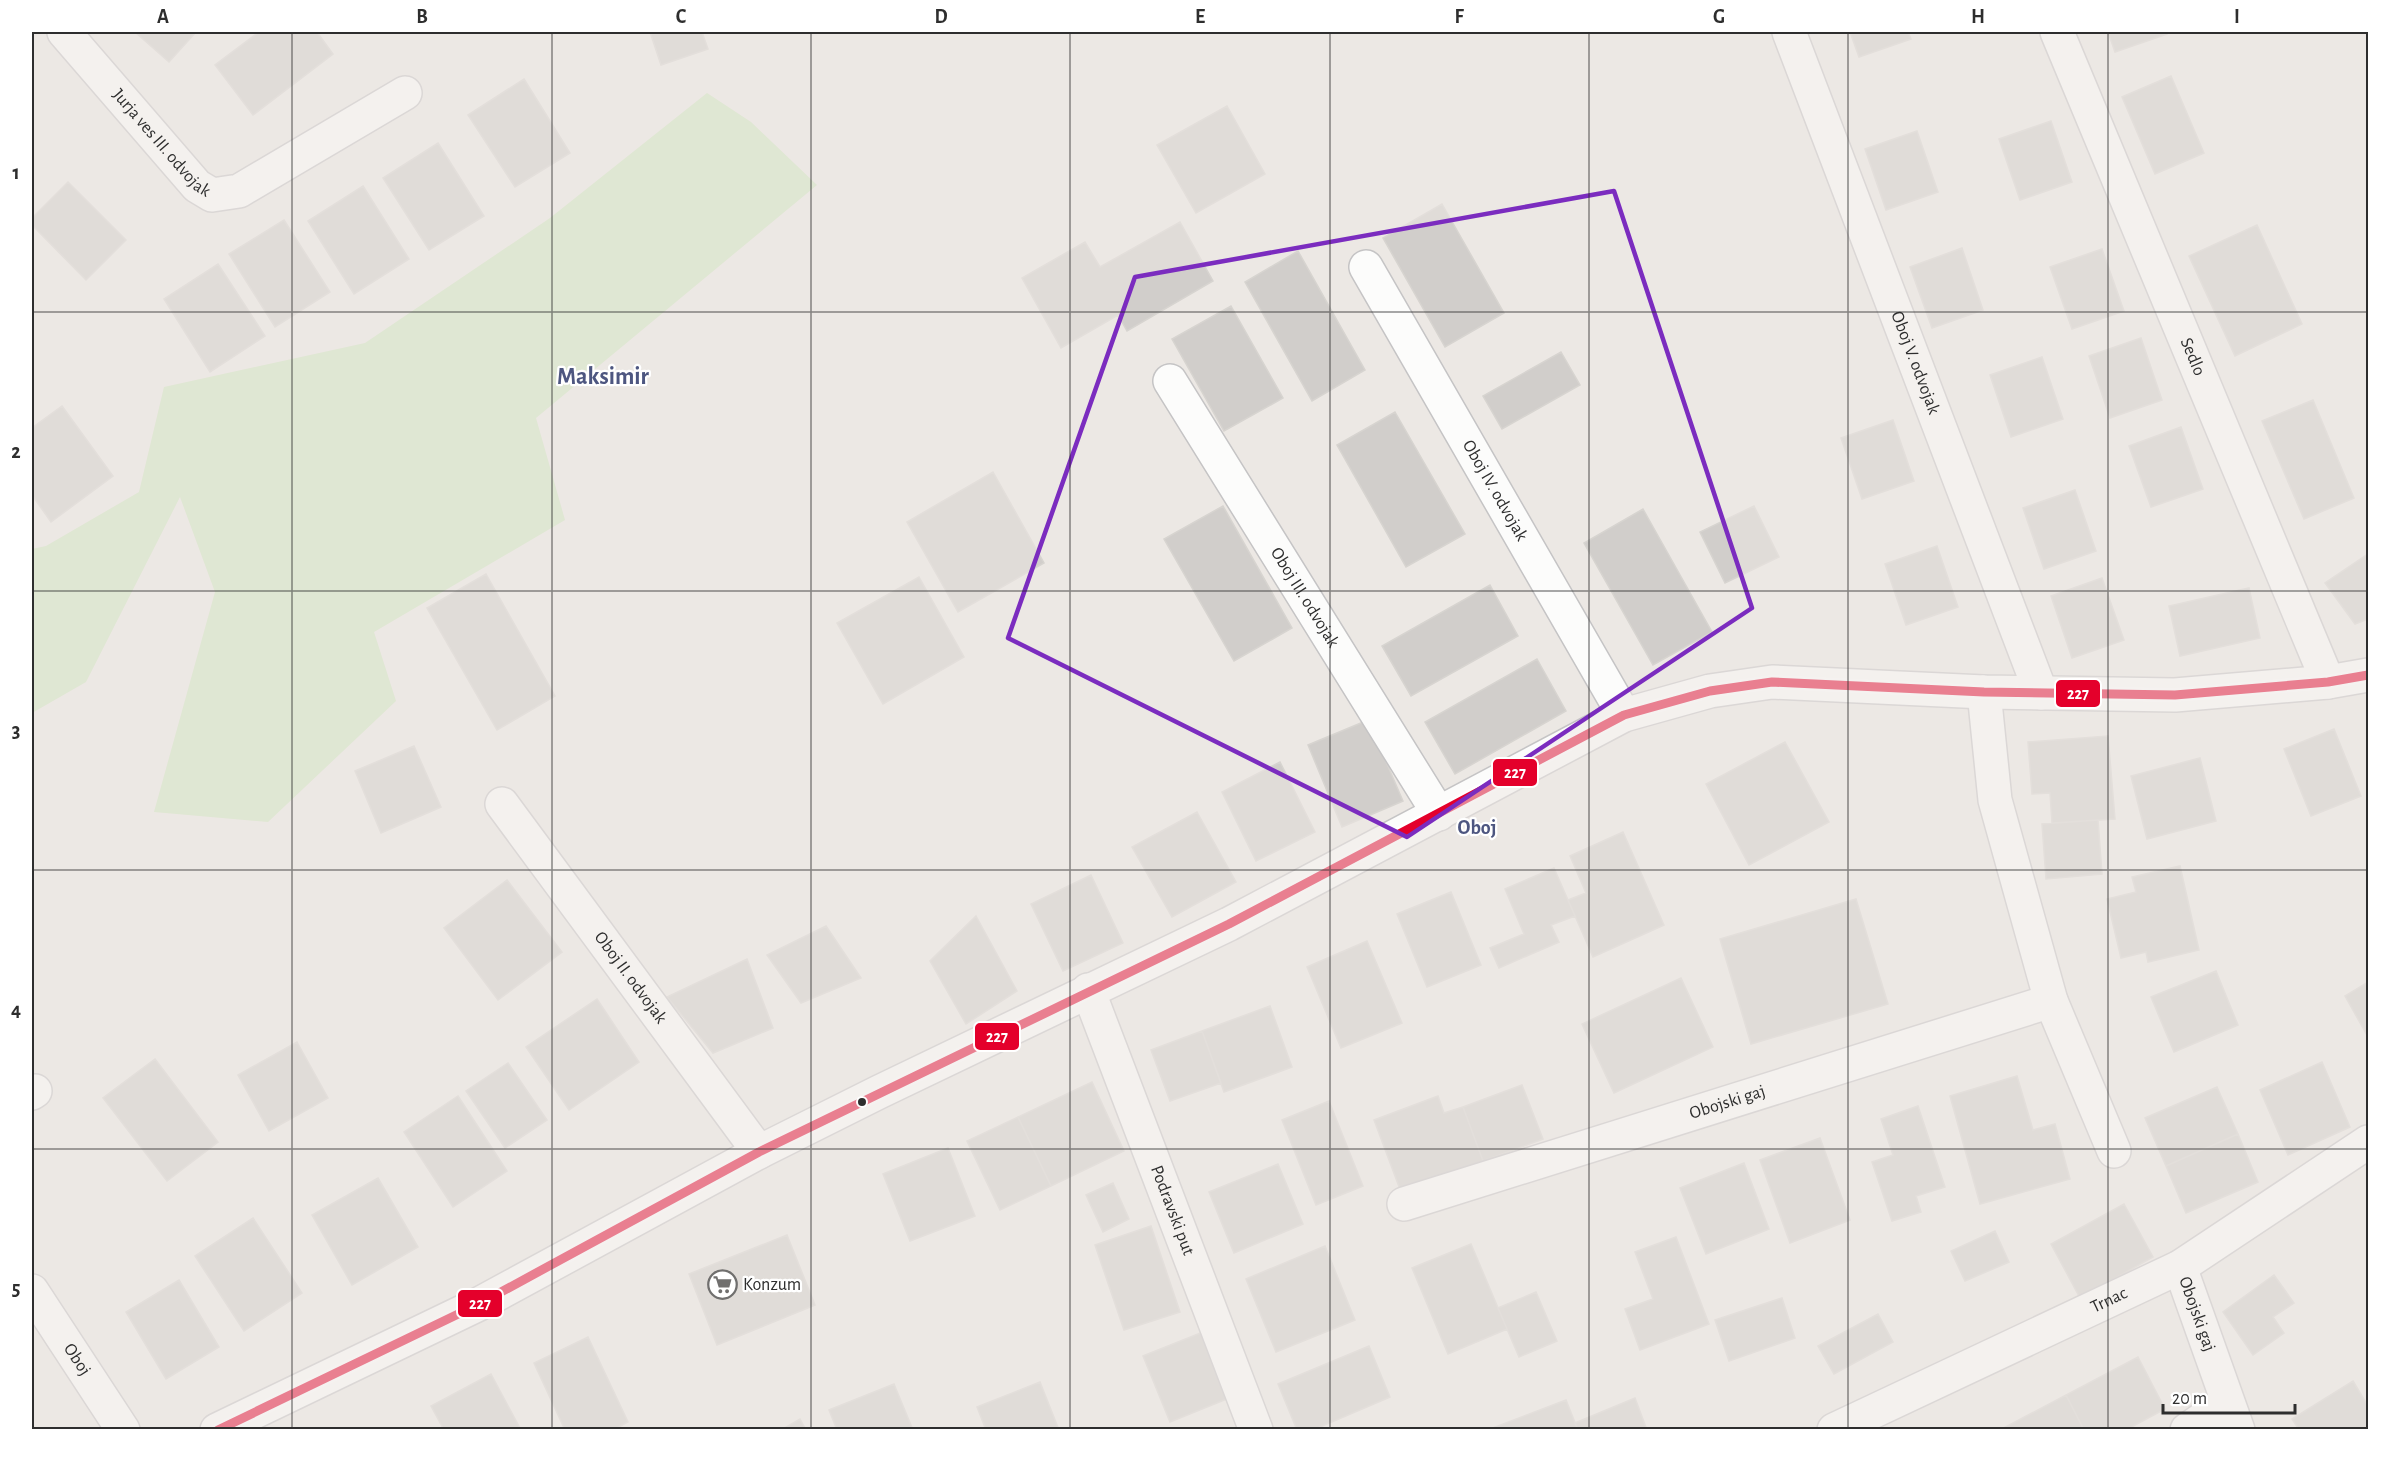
<svg xmlns="http://www.w3.org/2000/svg" width="2400" height="1461" viewBox="0 0 2400 1461" font-family="'Alegreya Sans',sans-serif">
  <style>
    .green { fill: #cee6be }
    .building { fill: #d1cecb; stroke: #d7d4d0; stroke-width: 1.5 }
    .lines { fill: none; stroke-linecap: round; stroke-linejoin: round }
    .minor-casing { stroke: #c5c4c5; stroke-width: 36 }
    .minor { stroke: #fcfcfb; stroke-width: 33 }
    .bus-1-casing { stroke: #fff; stroke-width: 14 }
    .bus-1 { stroke: #e4002b; stroke-width: 9 }
    .marked { fill: none; stroke: #7b2cbf; stroke-width: 4.5; stroke-linejoin: round }
    .grid { fill: none; stroke: #2e2e2e; stroke-width: 1.5; stroke-opacity: 0.55 }
    .bus-dot { fill: #2e2e2e; stroke: #fff; stroke-width: 2 }
    .labels { text-anchor: middle; dominant-baseline: central; stroke-width: 4.5; stroke-linejoin: round; paint-order: stroke }
    .street-label { font-size: 18px; fill: #2e2e2e; stroke: #fff }
    .poi-label { font-size: 18px; fill: #2e2e2e; stroke: #fff; text-anchor: start }
    .neighbourhood-label { font-size: 20px; font-weight: bold; fill: #4d5680; stroke: #fff }
    .district-label { font-size: 24px; font-weight: bold; fill: #4d5680; stroke: #fff }
    .line-badge { stroke: #fff; stroke-width: 2 }
    .badge-label { font-size: 16px; text-anchor: middle; font-weight: bold; fill: #fff }
    .neatline { fill: none; stroke: #2e2e2e; stroke-width: 2 }
    .grid-label { font-size: 20px; text-anchor: middle; font-weight: bold; fill: #2e2e2e }
  </style>
  <rect width="100%" height="100%" fill="#ece8e4"/>
  <path class="green" d="M707,93L751,122L817,185L536,418L565,520L374,632L396,701L268,822L154,812L215,592L180,497L86,682L32,713V549L46,546L139,492L164,387L365,343L550,218Z"/>
  <path class="building" d="M135,32H196L169,62Z
    M259,32H317L333,54L253,115L215,65Z
    M650,32H702L708,49L661,65Z
    M1850,32H1908L1911,39L1859,57Z
    M2108,32H2166L2167,34L2115,52Z
    M2171,76L2204,153L2155,174L2122,97Z
    M524,79L570,153L515,187L468,115Z
    M1227,106L1265,174L1196,213L1157,145Z
    M2051,121L2072,182L2020,200L1999,139Z
    M1917,131L1938,192L1886,210L1865,149Z
    M438,143L484,216L429,250L383,178Z
    M68,182L126,240L86,280L32,225V218Z
    M363,186L409,259L354,294L308,221Z
    M1442,204L1504,313L1445,347L1383,238Z
    M284,220L330,292L275,327L229,254Z
    M1180,222L1213,281L1127,331L1118,315L1061,348L1022,278L1085,242L1100,267Z
    M2257,225L2302,324L2235,356L2189,256Z
    M1962,248L1983,310L1932,328L1910,267Z
    M2102,249L2124,311L2072,329L2050,267Z
    M1298,251L1365,370L1312,401L1245,282Z
    M218,264L265,336L210,372L164,299Z
    M1231,306L1283,398L1224,431L1172,339Z
    M2141,338L2162,400L2110,418L2089,356Z
    M1561,352L1580,385L1502,429L1483,396Z
    M2042,357L2063,419L2011,437L1990,375Z
    M2313,400L2354,498L2304,519L2262,421Z
    M62,406L113,476L51,522L32,495V428Z
    M1395,412L1465,534L1406,567L1337,445Z
    M1893,420L1914,481L1862,499L1841,438Z
    M2181,427L2203,489L2151,507L2129,446Z
    M993,472L1044,563L958,612L907,522Z
    M2075,490L2096,551L2044,569L2023,508Z
    M1223,506L1292,628L1234,661L1164,539Z
    M1754,506L1779,557L1725,583L1700,532Z
    M1643,509L1712,632L1653,665L1584,543Z
    M1937,546L1958,607L1906,625L1885,564Z
    M2368,554V619L2355,624L2325,583Z
    M486,574L555,696L497,730L427,608Z
    M919,577L964,657L883,704L837,623Z
    M2102,578L2124,640L2072,658L2051,596Z
    M1490,585L1518,636L1411,696L1382,646Z
    M2249,588L2260,638L2180,656L2169,606Z
    M1537,659L1566,711L1455,774L1425,722Z
    M1368,720L1403,801L1342,827L1308,745Z
    M2334,729L2361,796L2311,816L2284,749Z
    M2108,736L2115,819L2052,823L2050,793L2032,794L2028,742Z
    M1785,742L1829,822L1749,865L1706,784Z
    M414,746L441,807L381,833L355,771Z
    M2200,758L2216,821L2147,839L2131,776Z
    M1280,762L1315,832L1256,861L1222,792Z
    M1197,812L1236,882L1172,917L1132,847Z
    M2098,820L2102,874L2046,879L2042,824Z
    M1623,832L1664,925L1593,957L1568,900L1586,893L1570,856Z
    M2180,866L2199,950L2148,962L2146,952L2121,958L2107,899L2136,892L2132,877Z
    M1554,868L1575,916L1551,925L1559,942L1499,968L1490,948L1524,934L1505,889Z
    M1091,875L1123,943L1063,971L1031,904Z
    M507,880L562,952L498,1000L444,928Z
    M1451,892L1481,965L1427,987L1397,914Z
    M1856,899L1888,1004L1751,1044L1720,939Z
    M976,916L1017,991L966,1024L930,961Z
    M826,926L861,978L801,1003L767,955Z
    M1367,941L1402,1023L1341,1048L1307,967Z
    M747,959L773,1028L713,1053L667,997Z
    M2216,971L2238,1025L2174,1052L2151,997Z
    M1681,978L1713,1047L1614,1093L1582,1024Z
    M2368,982V1037L2345,996Z
    M597,999L639,1062L569,1110L526,1047Z
    M1270,1006L1292,1067L1224,1092L1202,1031Z
    M1202,1031L1221,1083L1170,1101L1151,1050Z
    M297,1042L328,1098L269,1131L238,1075Z
    M155,1059L218,1142L167,1181L103,1098Z
    M2322,1062L2350,1127L2288,1155L2260,1090Z
    M508,1063L547,1120L505,1148L466,1091Z
    M2017,1076L2033,1130L2055,1124L2070,1179L1980,1204L1950,1096Z
    M1092,1082L1124,1151L1051,1186L1018,1117Z
    M1522,1085L1543,1139L1483,1161L1463,1107Z
    M2217,1087L2238,1134L2166,1166L2145,1118Z
    M458,1096L507,1171L453,1207L404,1132Z
    M1438,1096L1444,1113L1463,1107L1483,1161L1401,1192L1374,1120Z
    M1329,1101L1363,1186L1316,1205L1282,1120Z
    M1918,1106L1945,1187L1916,1196L1921,1212L1892,1221L1872,1162L1893,1155L1881,1119Z
    M1018,1117L1051,1186L1000,1210L967,1141Z
    M2238,1134L2258,1182L2186,1213L2166,1166Z
    M1820,1138L1850,1220L1790,1243L1760,1160Z
    M948,1148L975,1216L910,1241L883,1174Z
    M1744,1163L1769,1229L1706,1254L1680,1188Z
    M1278,1164L1303,1224L1234,1253L1209,1192Z
    M378,1178L418,1247L352,1285L312,1215Z
    M1113,1183L1129,1219L1103,1232L1086,1195Z
    M2124,1204L2153,1257L2080,1298L2051,1244Z
    M253,1218L302,1293L244,1331L195,1256Z
    M1151,1226L1180,1312L1124,1330L1095,1245Z
    M1995,1231L2009,1262L1965,1281L1951,1251Z
    M787,1235L815,1305L717,1345L689,1274Z
    M1676,1237L1709,1324L1640,1350L1625,1309L1653,1299L1635,1252Z
    M1471,1244L1507,1329L1448,1354L1412,1268Z
    M1325,1246L1355,1320L1276,1352L1246,1279Z
    M2274,1275L2294,1303L2273,1317L2284,1333L2253,1355L2223,1312Z
    M179,1280L219,1347L166,1379L126,1312Z
    M1536,1292L1557,1341L1519,1357L1498,1308Z
    M1782,1298L1795,1338L1729,1361L1715,1320Z
    M1878,1314L1893,1342L1834,1374L1818,1346Z
    M1208,1330L1234,1396L1170,1422L1143,1356Z
    M588,1337L628,1422L613,1430H565L534,1363Z
    M1369,1346L1390,1397L1313,1430H1297L1278,1384Z
    M2138,1357L2165,1409L2126,1430H2084L2066,1395Z
    M491,1374L521,1430H444L431,1406Z
    M2353,1381L2368,1406V1430H2299L2292,1419Z
    M1040,1382L1059,1430H986L977,1407Z
    M894,1384L913,1430H837L829,1410Z
    M2066,1395L2084,1430H2000Z
    M1635,1398L1647,1430H1578L1575,1423Z
    M1566,1400L1578,1430H1491L1490,1429Z
    M800,1419L806,1430H781Z"/>
  <g class="lines">
    <defs>
      <g id="minor">
        <path id="s1" d="M64,32L197,186L212,195L239,191L405,93"/>
        <path id="s2" d="M1789,32L2041,693"/>
        <path id="s3" d="M2057,32L2328,682"/>
        <path id="s4" d="M1366,267L1624,715"/>
        <path id="s5" d="M1170,381L1439,814"/>
        <path d="M1984,692L1995,800L2051,1001L2114,1151"/>
        <path id="s6" d="M502,804L759,1152"/>
        <path id="s7" d="M1088,990L1256,1430"/>
        <path d="M32,1093L35,1091"/>
        <path id="s8" d="M1404,1204L2051,1001"/>
        <path id="s9" d="M2180,1267L2238,1430"/>
        <path id="s10" d="M32,1291L123,1430"/>
        <path d="M217,1430L479,1304L759,1152L879,1092L1229,924L1624,715L1710,691L1772,682L1984,692L2175,695L2328,682L2368,675"/>
        <path id="s11" d="M1834,1430L2180,1267L2368,1142"/>
        <path d="M2187,1430L2227,1402"/>
      </g>
    </defs>
    <use href="#minor" class="minor-casing"/>
    <use href="#minor" class="minor"/>
    <defs>
      <path id="bus-1" d="M218,1430L479,1304L759,1152L1229,924L1624,715L1710,691L1772,682L1984,692L2175,695L2328,682L2368,675"/>
    </defs>
    <use href="#bus-1" class="bus-1-casing"/>
    <use href="#bus-1" class="bus-1"/>
  </g>
  <path d="M0 0H2400V1461H0ZM1614,191L1752,608L1407,837L1008,638L1135,277Z" fill="#ece8e4" fill-opacity=".55" fill-rule="evenodd"/>
  <path class="marked" d="M1614,191L1752,608L1407,837L1008,638L1135,277Z"/>
  <path class="grid" d="M292,32V1430M552,32V1430M811,32V1430M1070,32V1430M1330,32V1430M1589,32V1430M1848,32V1430M2108,32V1430M32,312H2368M32,591H2368M32,870H2368M32,1149H2368"/>
  <defs>
    <symbol id="supermarket-ring" viewBox="-11 -11 22 22"><circle r="9.5" fill="#fff" stroke="#706f6e" stroke-width="1.5"/><path d="M-6-5.5h2.5l.6 2H6L4.5 2H-2.5L-4.4-4H-6ZM-1.5 3.2a1.3 1.3 0 1 0 .1 0ZM3 3.2a1.3 1.3 0 1 0 .1 0Z" fill="#706f6e"/></symbol>
  </defs>
  <g fill-rule="evenodd">
    <use href="#supermarket-ring" x="706" y="1268" width="33" height="33"/>
  </g>
  <circle class="bus-dot" cx="862" cy="1102" r="5"/>
  <g class="labels">
    <g class="street-label">
      <text stroke="none"><textPath href="#s1" startOffset="148">Jurja ves III. odvojak</textPath></text>
      <text stroke="none"><textPath href="#s3" startOffset="352">Sedlo</textPath></text>
      <text stroke="none"><textPath href="#s2" startOffset="354">Oboj V. odvojak</textPath></text>
      <text stroke="none"><textPath href="#s4" startOffset="258">Oboj IV. odvojak</textPath></text>
      <text stroke="none"><textPath href="#s5" startOffset="255">Oboj III. odvojak</textPath></text>
      <text stroke="none"><textPath href="#s6" startOffset="216">Oboj II. odvojak</textPath></text>
      <text stroke="none"><textPath href="#s8" startOffset="339">Obojski gaj</textPath></text>
      <text stroke="none"><textPath href="#s7" startOffset="236">Podravski put</textPath></text>
      <text stroke="none"><textPath href="#s11" startOffset="304">Trnac</textPath></text>
      <text stroke="none"><textPath href="#s9" startOffset="50">Obojski gaj</textPath></text>
      <text stroke="none"><textPath href="#s10" startOffset="82">Oboj</textPath></text>
    </g>
    <g class="poi-label">
      <text x="743" y="1285">Konzum</text>
    </g>
    <g class="neighbourhood-label">
      <text x="1477" y="828">Oboj</text>
    </g>
    <g class="district-label">
      <text x="603" y="377">Maksimir</text>
    </g>
  </g>
  <g class="line-badge">
    <rect x="2055" y="679" width="46" height="29" rx="6" fill="#e4002b"/>
    <rect x="1492" y="758" width="46" height="29" rx="6" fill="#e4002b"/>
    <rect x="974" y="1022" width="46" height="29" rx="6" fill="#e4002b"/>
    <rect x="457" y="1289" width="46" height="29" rx="6" fill="#e4002b"/>
  </g>
  <g class="badge-label">
    <text x="2078" y="699">227</text>
    <text x="1515" y="778">227</text>
    <text x="997" y="1042">227</text>
    <text x="480" y="1309">227</text>
  </g>
  <rect width="2400" height="1461" fill="none" stroke="#ffffff" stroke-width="66"/>
  <path d="M2163 1404v9h132v-9" fill="none" stroke="#2e2e2e" stroke-width="3"/>
  <text x="2172" y="1404" font-size="18" fill="#2e2e2e" stroke="#ffffff" stroke-width="4.5" paint-order="stroke">20 m</text>
  <rect x="33" y="33" width="2334" height="1395" class="neatline"/>
  <g class="grid-label">
    <text x="163" y="23">A</text>
    <text x="422" y="23">B</text>
    <text x="681" y="23">C</text>
    <text x="941" y="23">D</text>
    <text x="1200" y="23">E</text>
    <text x="1459" y="23">F</text>
    <text x="1719" y="23">G</text>
    <text x="1978" y="23">H</text>
    <text x="2237" y="23">I</text>
    <text x="16" y="179">1</text>
    <text x="16" y="458">2</text>
    <text x="16" y="737">3</text>
    <text x="16" y="1016">4</text>
    <text x="16" y="1295">5</text>
  </g>
</svg>
